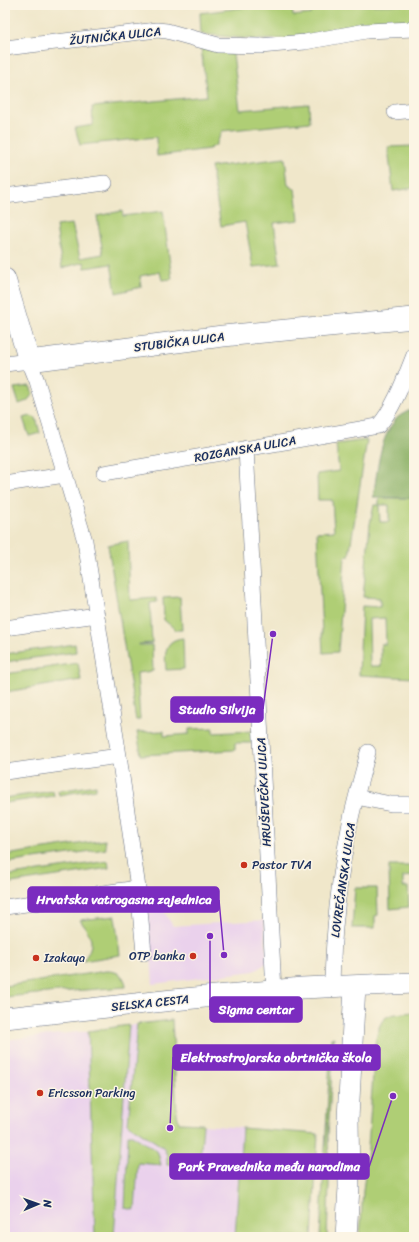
<svg xmlns="http://www.w3.org/2000/svg" width="419" height="1242" viewBox="0 0 419 1242" font-family="Sriracha,sans-serif">
  <style>
    .built { fill: #ead1ec }
    .green { fill: #afce75; stroke: #657e6a; fill-rule: evenodd }
    .forest { fill: #8bb166; stroke: #537062 }
    .lines { fill: none; stroke-linecap: round; stroke-linejoin: round }
    .street-casing { stroke: #666f84; stroke-width: 16 }
    .secondary-casing { stroke: #666f84; stroke-width: 22 }
    .street { stroke: #fff; stroke-width: 15 }
    .secondary { stroke: #fff; stroke-width: 21 }
    .poi-dot { fill: #c8321e; stroke: #fcf5e5; stroke-width: 1.5 }
    .labels { text-anchor: middle; dominant-baseline: central; stroke-width: 3; stroke-linejoin: round; paint-order: stroke }
    .street-label { font-size: 12px; fill: #1b2f5e; stroke: #fcf5e5 }
    .poi-label { font-size: 12px; fill: #1b2f5e; stroke: #fcf5e5; text-anchor: start }
    .leader { fill: none; stroke: #7b2cbf; stroke-width: 1.5 }
    .callout-dot { fill: #7b2cbf; stroke: #fcf5e5; stroke-width: 1.5 }
    .callout { fill: #7b2cbf; stroke: #7b2cbf; stroke-width: 1.5 }
    .callout-label { font-size: 13px; text-anchor: middle; font-weight: bold; fill: #fff }
  </style>
  <rect width="100%" height="100%" fill="#fcf5e5"/>
  <filter id="ink" filterUnits="userSpaceOnUse"><feTurbulence type="fractalNoise" baseFrequency=".025" numOctaves="2"/><feDisplacementMap in="SourceGraphic" scale="8" xChannelSelector="R" yChannelSelector="G"/><feConvolveMatrix kernelMatrix="1 2 1 2 8 2 1 2 1" color-interpolation-filters="sRGB"/></filter>
  <filter id="wash" filterUnits="userSpaceOnUse"><feTurbulence type="fractalNoise" baseFrequency=".012" numOctaves="4" result="noise"/><feDisplacementMap in="SourceGraphic" scale="16" xChannelSelector="R" yChannelSelector="G"/><feGaussianBlur stdDeviation="0.9" result="paint"/><feColorMatrix in="noise" values="0 0 0 0 0 0 0 0 0 0 0 0 0 0 0 0 0 1.4 0 .05"/><feComposite in="paint" operator="in"/></filter>
  <g filter="url(#wash)">
    <rect width="100%" height="100%" fill="#f0e7ca"/>
    <path class="built" d="M145,882L173,926L264,920L267,962L260,968L254,971L153,984Z
      M172,1020L177,1114L179,1123L318,1134L312,1237H5V1040L88,1031Z"/>
    <path class="green" d="M263,5H292L293,16L311,14V5H414V24L299,38L260,40L201,34L200,13Z
      M201,48L233,54L240,110L309,104L310,122L222,131L216,145L209,149L157,156L156,137L80,145L75,128L93,125L92,107L207,96Z
      M414,146V188L393,191L388,147Z
      M285,158L288,185L295,189L299,220L274,223L280,264L253,267L245,222L221,226L211,167Z
      M122,211L123,216L163,211L172,279L162,280L160,272L140,276L141,287L116,293L111,264L85,268L84,262L62,268L56,226L72,224L80,258L103,254L97,216Z
      M30,386L33,394L27,401L19,404L14,388Z
      M31,416L36,418L40,433L29,436L23,418Z
      M367,440L349,556L345,557L338,652L323,653L317,532L334,531L332,500H318L317,474L339,471L336,444Z
      M379,498H414V678L359,675L362,606L380,607V598L363,597L370,524L374,505H379ZM379,505H389V522H380ZM385,618L386,644H381V666H370L369,619Z
      M128,541L130,600L157,598V602L150,603L152,643L139,644V645H152L153,671L137,673L140,720H136L108,545Z
      M180,597L182,630H176L164,620L163,598Z
      M183,638L184,669L166,670C165,655 163,640 183,638Z
      M75,644L76,652L5,662V654Z
      M78,663L81,680L5,692V674Z
      M213,728V733L253,731V743H235V750L141,755L137,732L164,731V736L189,734V729Z
      M96,785V789L59,795L58,791Z
      M53,791L54,796L5,803V798Z
      M105,840L106,849L5,863V855Z
      M108,861L109,868L5,884V876Z
      M389,866H411V876L403,877V887H408L409,907L390,909Z
      M355,888H377L378,915L375,916V928H352Z
      M115,916L120,955L83,961C96,943 92,937 80,920Z
      M106,971C118,971 125,975 126,987L58,992L5,997V986Z
      M414,1012V1237H360L363,1191L368,1148L375,1044C381,1013 385,1015 414,1012Z
      M172,1020L177,1114L179,1123L203,1124L199,1174L183,1173V1166L167,1165V1155L163,1147L128,1124L137,1024Z
      M129,1025L114,1237H95L88,1031Z
      M334,1037L328,1134L329,1185L327,1237H320L331,1041V1038Z
      M242,1128L318,1134L312,1237H235Z
      M128,1135H132L157,1151L158,1153L161,1165L138,1163L135,1210L125,1208Z"/>
    <path class="forest" d="M414,406V498L373,497C378,471 378,438 398,417C401,415 405,413 408,411H412Z"/>
  </g>
  <g filter="url(#ink)">
    <g class="lines">
      <defs>
        <path id="street" d="M5,48L157,30L167,31L218,45L260,46L305,42L366,31L414,29
          M395,112L414,110
          M5,196L105,183
          M5,364L29,361L37,381L85,541L119,756L138,888L144,953
          M246,448L274,991
          M104,473L378,426C393,411 406,375 414,355
          M5,484L65,475
          M5,628L97,615
          M5,772L119,756
          M356,797L391,804H414
          M5,907L138,888
          M332,987C333,932 339,877 350,823C355,799 362,776 368,752"/>
        <path id="secondary" d="M5,279L29,361L223,336L414,318
          M5,1018L173,1000L302,988L414,983
          M346,1237L349,1187L348,1119L355,986"/>
      </defs>
      <use href="#street" class="street-casing"/>
      <use href="#secondary" class="secondary-casing"/>
      <use href="#street" class="street"/>
      <use href="#secondary" class="secondary"/>
    </g>
  </g>
  <g class="poi-dot">
    <circle cx="244" cy="865" r="4"/>
    <circle cx="193" cy="956" r="4"/>
    <circle cx="36" cy="958" r="4"/>
    <circle cx="40" cy="1093" r="4"/>
  </g>
  <g class="labels">
    <g class="street-label">
      <text transform="translate(115 36) rotate(-6)">ŽUTNIČKA ULICA</text>
      <text transform="translate(179 342) rotate(-7)">STUBIČKA ULICA</text>
      <text transform="translate(245 449) rotate(-10)">ROZGANSKA ULICA</text>
      <text transform="translate(264 792) rotate(-93)">HRUŠEVEČKA ULICA</text>
      <text transform="translate(343 880) rotate(-82)">LOVREČANSKA ULICA</text>
      <text transform="translate(150 1003) rotate(-6)">SELSKA CESTA</text>
    </g>
    <g class="poi-label">
      <text x="252" y="865">Pastor TVA</text>
      <text x="185" y="956" text-anchor="end">OTP banka</text>
      <text x="44" y="958">Izakaya</text>
      <text x="48" y="1093">Ericsson Parking</text>
    </g>
  </g>
  <path class="leader" d="M273 634L263 709M224 955L219 900M210 936L210 1010M170 1128L173 1057M393 1096L369 1167"/>
  <g class="callout-dot">
    <circle cx="273" cy="634" r="4"/>
    <circle cx="224" cy="955" r="4"/>
    <circle cx="210" cy="936" r="4"/>
    <circle cx="170" cy="1128" r="4"/>
    <circle cx="393" cy="1096" r="4"/>
  </g>
  <g class="callout">
    <rect x="171" y="697" width="92" height="25" rx="4"/>
    <rect x="28" y="887" width="191" height="25" rx="4"/>
    <rect x="210" y="997" width="92" height="25" rx="4"/>
    <rect x="173" y="1045" width="207" height="25" rx="4"/>
    <rect x="170" y="1154" width="199" height="25" rx="4"/>
  </g>
  <g class="callout-label">
    <text x="217" y="714">Studio Silvija</text>
    <text x="124" y="904">Hrvatska vatrogasna zajednica</text>
    <text x="256" y="1014">Sigma centar</text>
    <text x="276" y="1062">Elektrostrojarska obrtnička škola</text>
    <text x="269" y="1171">Park Pravednika među narodima</text>
  </g>
  <rect width="419" height="1242" fill="none" stroke="#fcf5e5" stroke-width="20"/>
  <g transform="translate(38 1204) rotate(88)" stroke="#fcf5e5" stroke-width="3" paint-order="stroke">
  <path d="M0-3L7 15L0 10L-7 15Z" fill="#1b2f5e"/>
  <text y="-6" font-size="11" font-weight="bold" text-anchor="middle" fill="#1b2f5e">N</text>
  </g>
</svg>
